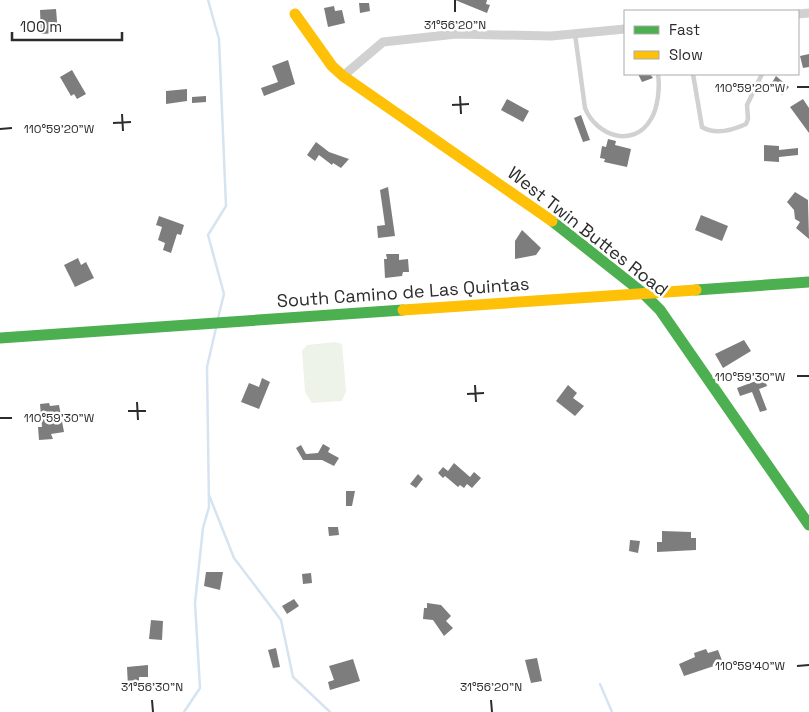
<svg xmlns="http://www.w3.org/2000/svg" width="809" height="712" viewBox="0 0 809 712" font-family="'Space Grotesk',sans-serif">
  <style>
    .green { fill: #eef3ea }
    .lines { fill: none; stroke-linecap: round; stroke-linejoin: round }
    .stream { stroke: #d6e4f1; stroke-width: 2.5 }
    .building { fill: #7d7d7d }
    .lane { stroke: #d1d1d1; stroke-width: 4.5 }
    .street { stroke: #d1d1d1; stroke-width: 9 }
    .fast { stroke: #4caf50; stroke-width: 11 }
    .slow { stroke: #ffc107; stroke-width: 11 }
    .ticks { fill: none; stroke: #2c2c2c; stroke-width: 2 }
    .labels { text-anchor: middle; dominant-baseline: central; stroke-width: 5; stroke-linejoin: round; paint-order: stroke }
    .street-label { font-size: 18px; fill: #2c2c2c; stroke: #fff }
    .ticks-label { font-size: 12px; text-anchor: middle; fill: #2c2c2c; stroke: #fff; stroke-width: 5; stroke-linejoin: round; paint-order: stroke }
  </style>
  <rect width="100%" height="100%" fill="#fff"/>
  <path class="green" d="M335,342L342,344L346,391L342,401L312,403L305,392L302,351L307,345Z"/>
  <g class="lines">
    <path class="stream" d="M208,0L219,39L226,206L208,235L224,294L218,318
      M209,495L234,558L281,620L293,677L330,712
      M600,684L612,712
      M184,712L200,688L195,603L203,528L209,507L207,367L216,328"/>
  </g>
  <path class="building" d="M455,0H487L486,4L490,5L487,13Z
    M359,3H369L370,11L360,13Z
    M334,6L335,11L342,10L345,23L328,27L324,8Z
    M56,9L58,33L41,34L40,10Z
    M809,54V67L803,68L800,56Z
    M288,60L295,84L264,96L261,88L278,82L272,66Z
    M72,70L86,94L77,99L74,94L71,96L60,77Z
    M638,74H650L653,78L642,82Z
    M776,76L789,87L782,95L770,86Z
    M187,89V101L166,104V91Z
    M206,96V102L192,103V97Z
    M507,99L529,111L523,122L501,110Z
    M803,99L809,108V133L790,107Z
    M581,115L590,140L583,142L574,118Z
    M608,139L616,141L615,145L631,149L627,167L604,162L605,159L600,158L602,146L606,147Z
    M316,142L329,152L349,159L341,168L333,163L332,165L319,155L315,161L307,155Z
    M764,145L779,146V150L798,148V155L779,157V162L764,161Z
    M388,187L395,236L378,238L377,226L385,225L380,190Z
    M795,192L808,200L809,239L796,228L800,222L795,219L794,210L787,202Z
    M701,215L728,226L722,241L695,230Z
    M159,216L184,225L181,235L177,234L171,253L163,250L165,243L158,240L162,227L156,225Z
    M522,230L541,248L536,255L515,259V241Z
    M386,254H399V260L408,259L409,272H403L402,276L385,278L384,259H387Z
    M78,258L81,265L86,262L94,278L75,287L64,265Z
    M744,340L751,351L723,368L715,354Z
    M262,378L270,382L259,409L241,402L249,383L259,387Z
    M764,378L767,386L759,389L767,410L760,412L752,392L740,396L737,388Z
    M568,385L577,393L573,398L584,406L575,416L556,401Z
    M49,403L50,406L59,405L64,432L51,434L53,439L39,440L38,427H42L40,404Z
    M323,444L330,448L328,452L339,458L334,466L322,460H303L296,448L301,445L306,454L318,453Z
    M454,463L470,477L474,472L481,478L472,488L467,484L464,488L460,485L458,487L445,476L443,478L438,473L443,467L448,471Z
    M418,474L423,479L416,488L410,484Z
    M346,491H355L352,506H346Z
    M328,527H338L339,535L329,536Z
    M662,531L691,532V538H696V550L657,552V542H662Z
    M630,540L640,541L638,553L629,551Z
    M206,572H223L220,590L204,586Z
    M311,573L312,583L303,584L302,574Z
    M294,599L299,606L287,614L282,606Z
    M427,603L441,605L451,616L446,621L453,628L444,636L433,620L423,619L424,608H427Z
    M151,620L163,621L162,640L149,639Z
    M276,648L280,667L273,668L268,650Z
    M706,649L708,653L718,650L723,663L684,676L679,664L695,657L694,653Z
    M537,658L542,681L531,683L525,660Z
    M353,659L360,681L330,690L328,682L334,680L329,666Z
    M148,665V677H139V687H128L127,667Z"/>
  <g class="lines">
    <path class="lane" d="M575,34L585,108C596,136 634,149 651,119C658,108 660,87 658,74
      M693,74L702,127C715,135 733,130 746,124L748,119L747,105L762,74"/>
    <path class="street" d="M798,14L809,13
      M343,76L383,42L456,34L551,36L625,29"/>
    <path class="fast" d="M552,221L643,293L660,310L809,525
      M696,290L809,282
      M0,338L403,310"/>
    <path class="slow" d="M295,14L332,66L343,76L552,221
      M403,310L696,290"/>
  </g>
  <path class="ticks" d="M455,0V12M797,87H809M460,96L461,114M452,105L469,104M122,114L123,131M113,123L131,122M0,129L12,128M797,376H809M475,385L476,402M467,394L484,393M137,402L138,420M128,411H146M0,418H12M797,666L809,665M152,700L153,712M491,700L492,712"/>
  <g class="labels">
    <g class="street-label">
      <text transform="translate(588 231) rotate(38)">West Twin Buttes Road</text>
      <text transform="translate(403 292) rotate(-4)">South Camino de Las Quintas</text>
    </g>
  </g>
  <g class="ticks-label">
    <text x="455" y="29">31°56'20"N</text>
    <text x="750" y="92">110°59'20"W</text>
    <text x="59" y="133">110°59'20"W</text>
    <text x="750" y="381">110°59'30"W</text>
    <text x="59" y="422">110°59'30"W</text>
    <text x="750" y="670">110°59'40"W</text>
    <text x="152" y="691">31°56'30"N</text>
    <text x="491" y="691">31°56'20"N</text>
  </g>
  <rect x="624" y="10" width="175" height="65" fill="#ffffff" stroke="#ababab"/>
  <rect x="634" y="26" width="25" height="8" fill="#4caf50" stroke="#ababab"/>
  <text x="669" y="35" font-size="15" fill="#2c2c2c">Fast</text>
  <rect x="634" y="51" width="25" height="8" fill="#ffc107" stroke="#ababab"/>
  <text x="669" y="60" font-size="15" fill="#2c2c2c">Slow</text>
  <path d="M12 32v8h110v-8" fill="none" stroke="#2c2c2c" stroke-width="2.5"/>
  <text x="20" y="32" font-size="15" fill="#2c2c2c" stroke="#ffffff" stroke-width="4" paint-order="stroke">100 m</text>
</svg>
